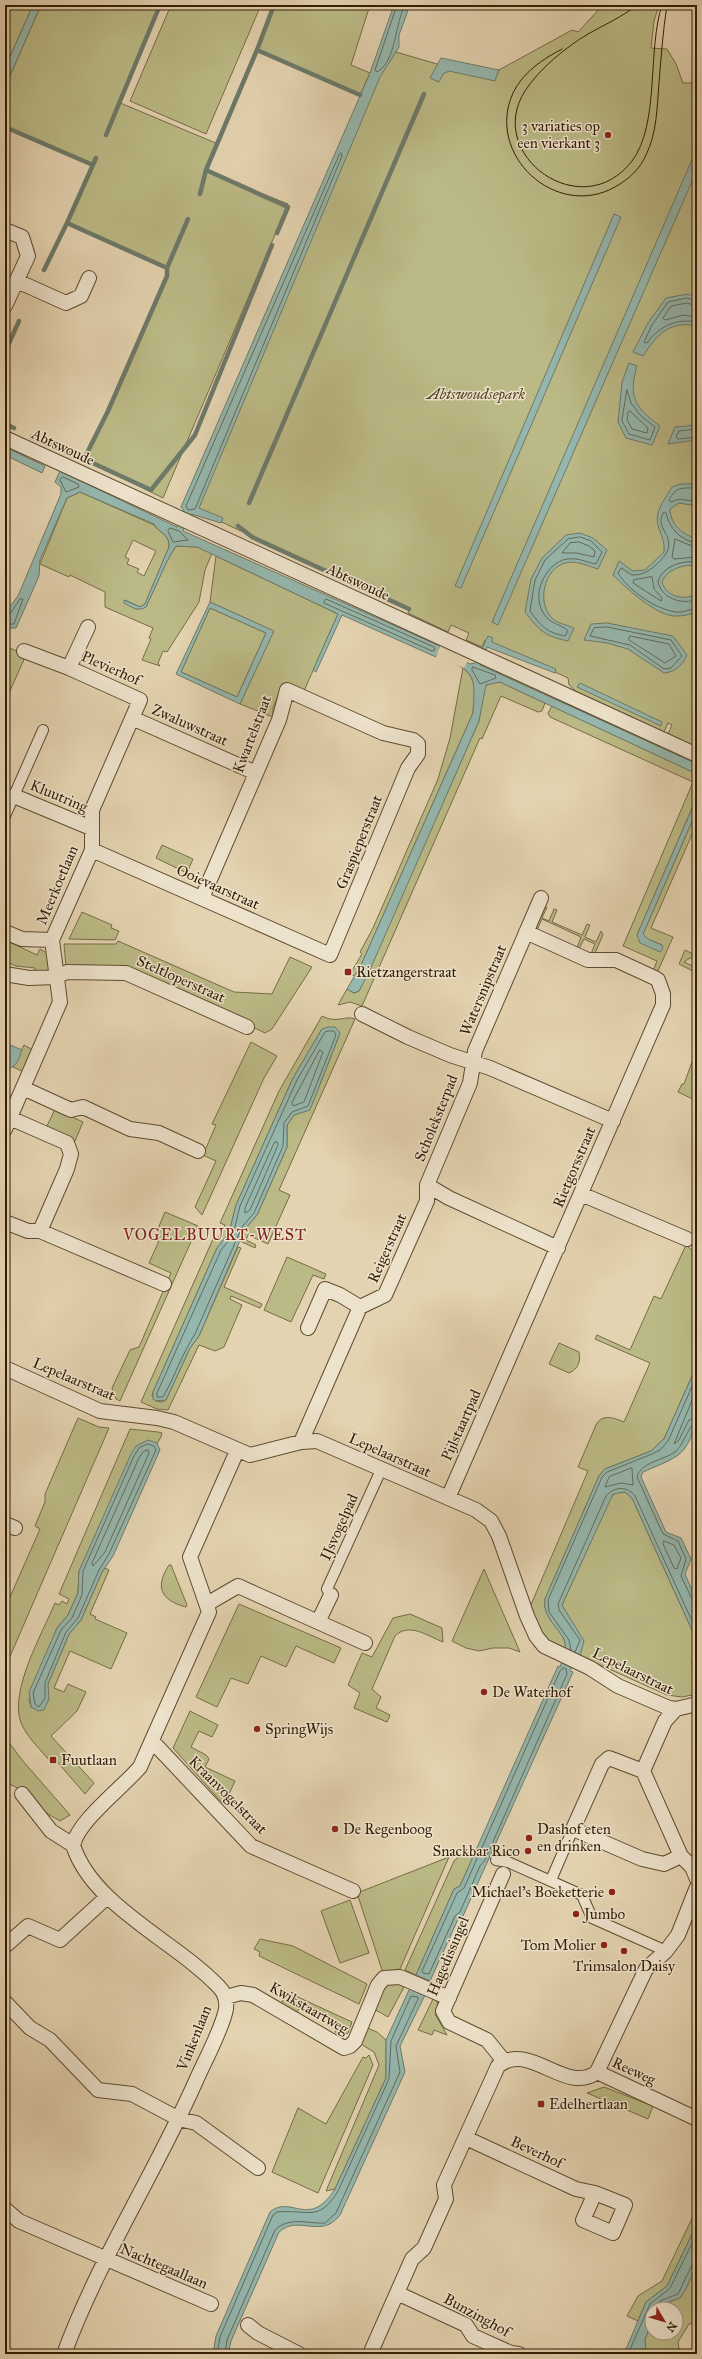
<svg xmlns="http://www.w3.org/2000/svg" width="702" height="2359" viewBox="0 0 702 2359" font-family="'IM FELL Great Primer',serif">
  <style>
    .green { fill: #bbba86; stroke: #766c45; fill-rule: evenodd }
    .water { fill: #95b7ae; stroke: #6d7a6a; fill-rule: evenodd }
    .pier { fill: #e4d3b0 }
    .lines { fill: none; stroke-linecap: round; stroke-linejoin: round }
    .shore { stroke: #646a59; stroke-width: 1 }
    .stream { stroke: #6d7a6a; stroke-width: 4.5 }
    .pedestrian-casing { stroke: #5e4b2f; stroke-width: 12 }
    .minor-casing { stroke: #5e4b2f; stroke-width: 16 }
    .pedestrian { stroke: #ede2cc; stroke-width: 10 }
    .minor { stroke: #ede2cc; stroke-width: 14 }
    .tram { stroke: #321e04; stroke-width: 1 }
    .poi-dot { fill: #8f2418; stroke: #ede2cc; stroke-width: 1.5 }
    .labels { text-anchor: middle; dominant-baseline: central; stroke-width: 3; stroke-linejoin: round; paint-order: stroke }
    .poi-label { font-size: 15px; fill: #321e04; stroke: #ede2cc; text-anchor: start }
    .park-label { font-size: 15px; font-style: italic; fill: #544524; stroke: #ede2cc }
    .street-label { font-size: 15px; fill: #321e04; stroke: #ede2cc }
    .neighbourhood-label { font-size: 16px; letter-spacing: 1px; fill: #7a1f14; stroke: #ede2cc }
  </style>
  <rect width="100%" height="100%" fill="#e4d3b0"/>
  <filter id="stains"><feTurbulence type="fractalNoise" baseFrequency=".005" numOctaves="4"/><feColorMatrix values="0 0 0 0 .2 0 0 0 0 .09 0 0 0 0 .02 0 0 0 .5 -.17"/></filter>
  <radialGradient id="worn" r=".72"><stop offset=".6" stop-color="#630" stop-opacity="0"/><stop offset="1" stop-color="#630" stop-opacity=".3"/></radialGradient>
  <path class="green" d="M5,5H33L5,68Z
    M41,5H160L118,102L218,144L206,171L288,204L163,498L84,459L108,411L167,276V268L67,223L92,165L5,127V87Z
    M171,5H261L206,134L130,101Z
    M274,5H370L351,65L370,73L360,95L257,50Z
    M603,5H659L654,21L651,48L667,49L676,64L683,83H697V749L668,734L672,725L668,723L664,732L577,692L569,685L568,678L485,640L482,647L466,640L469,633L451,625L448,632L408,613L409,609L187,506L389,50L444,66L497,75L499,70L572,30L578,32Z
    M80,492L154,525C159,533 170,534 169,547L145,604L140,607L125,600L136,609L146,607L167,561L176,546L197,547L212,553L205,570L199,602L167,652L163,651L158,663L160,666L142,660L151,639L149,638L153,628L105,607V592L70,575L69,577L40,564L67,498ZM133,540L156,551L144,576L137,572L139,569L127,564L129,559L125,557Z
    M216,556L338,614L304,691L283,683L273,708V717L240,704L273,631L210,602Z
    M210,608L266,633L237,697L181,672Z
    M5,646L26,655L5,702Z
    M463,668C479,680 474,695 473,713L361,965L355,976L350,974L362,954L360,952L373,928L438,779L450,738Z
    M500,682L545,703L542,711L538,712L501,696L482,739L480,738L362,1006L350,1002L338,1005L347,989L354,993L359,991L479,721L484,687L491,683Z
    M559,696L697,759V764L556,699Z
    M552,706L697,774V797L637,935L662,945L648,939L643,934L697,810V823L651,928L673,937L657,973L653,971L657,961L623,946L693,782L550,717L548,713Z
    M162,845L193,859L187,873L156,858Z
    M547,907L542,918L549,921L554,909L557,910L552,922L582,935L587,924L590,925L585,937L596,942L601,931L603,935L595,953L591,954L595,944L584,939L579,949L577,948L581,937L542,919L537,930L535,929L543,908Z
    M82,912L112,925L111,928L119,931L115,940L69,939Z
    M5,940L37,955L40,949L50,955L49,974L35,975V968L16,966L5,961Z
    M118,941L234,992L272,994L290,957L312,967L272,1029L265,1033L137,970L66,967L64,944H116Z
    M685,950L697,956V961L690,958L684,962L697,968V973L679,964Z
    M322,1016C336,1024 346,1015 355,1019L279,1190L290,1195L268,1244L248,1235L246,1240L256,1245L255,1248L240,1241L245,1229L257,1215L287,1147V1125L294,1115L310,1109L339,1036L322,1029L293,1078L236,1205L229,1233L217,1248L153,1392L152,1396L156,1401L162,1402L166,1400L190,1348L199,1336L238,1247L241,1248L224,1287L262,1304L260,1308L231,1296L230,1299L242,1305L224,1347L215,1351L199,1345L168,1410L157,1409L141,1402L213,1239L217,1240L225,1225L220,1223L279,1091Z
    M251,1042L277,1056L264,1078L202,1215L195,1207L216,1161L203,1155L216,1125L212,1124Z
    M24,1045L33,1050L24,1072L13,1067Z
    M695,1054L697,1055V1101L678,1092L682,1084H684Z
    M55,1109L83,1122L75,1141L46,1128Z
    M165,1212L198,1226L120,1401L116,1399L112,1388L130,1350L139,1347L171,1273L149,1263L158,1243L159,1226Z
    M686,1245L693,1251L697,1282V1365L664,1439L651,1451L605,1469L599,1476L545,1599C541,1620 569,1633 565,1649L544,1639L530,1607L588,1471L578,1467L596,1425C602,1413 614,1418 624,1422L650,1363L595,1339L597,1335L630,1350L654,1296L661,1299Z
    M287,1257L326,1274L324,1279L313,1275L291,1322L264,1310Z
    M559,1343L579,1352C581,1362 578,1369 569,1373L549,1364Z
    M78,1418L99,1427L109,1428L5,1668V1598L10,1597L40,1529L35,1526L45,1502V1494Z
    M130,1429L158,1432L162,1433L161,1437L79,1571L78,1593L68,1615L57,1628L29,1699L31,1707L48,1684L69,1634L81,1620L102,1572L105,1568L109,1570L90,1614L96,1617L95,1619L127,1633L111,1669L70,1651L54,1688L64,1692L68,1684L86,1692L77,1711L51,1736L94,1783L85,1794L53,1757L49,1760C39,1748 27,1737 21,1723C9,1691 42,1634 55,1603L59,1605L62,1601L67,1604L69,1599L59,1594Z
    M617,1492H625L632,1498L697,1641V1650L692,1663L697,1694L682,1697L667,1695L580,1656L562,1605L610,1498Z
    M169,1565H171L187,1605L186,1607C160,1600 155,1587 169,1565Z
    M484,1569L520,1652L509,1648H493L479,1651L466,1648L452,1641Z
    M239,1604L341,1648L334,1663L296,1646L286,1667L261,1656L248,1684L231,1678L217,1707L196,1697Z
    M410,1614L442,1628L443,1642C428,1636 409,1622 395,1636L372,1689L381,1697L376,1708L390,1715L387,1722L354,1708L360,1693L348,1685L362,1653L372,1657L393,1618Z
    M190,1711L218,1725L212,1737L199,1731L191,1747L206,1755L209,1759L205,1767L235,1781L224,1805L173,1748Z
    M5,1737L22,1760L70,1815L60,1821L45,1812L26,1792L5,1782Z
    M465,1851L474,1855L460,1886L454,1889L416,1975L405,1970L454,1861Z
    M449,1857L400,1969L383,1973L357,1893Z
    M350,1900L369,1953L340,1963L321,1911Z
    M260,1939L293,1946L367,1984L359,2004L259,1956L260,1952L254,1949Z
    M397,1982L404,1987L388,2017L374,2009L383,1987Z
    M287,1992L352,2022L348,2033L341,2035L335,2032L339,2024L302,2004L297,2012L281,2004Z
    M433,1999L437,2001L438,2006L435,2014L447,2035L434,2030L432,2035L418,2030Z
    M365,2027L377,2032L386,2040V2078L335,2189L326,2191L379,2065L374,2052L359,2043Z
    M369,2055L373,2065L318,2193L272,2172L298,2108L326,2124L363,2057L366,2058Z
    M604,2087L653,2106L648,2119L587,2093Z
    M697,2179V2224L667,2286L646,2302L638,2321L627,2316L638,2296L662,2281L697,2208Z
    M697,2263V2322L689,2324L678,2342L680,2354H646L645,2339L652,2322V2333H676V2309H658L663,2304L680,2298Z"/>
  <path class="water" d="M33,5H41L5,87V68Z
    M394,5H410L399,35V47L380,77L199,508L223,518L221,523L191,514L183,531L440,646L439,649L470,664L475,663L488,636L493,638L492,642L556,669L555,673L487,647L480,665L697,764V774L504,684L500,682L486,685L479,721L369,972L359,991L354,993L347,989L361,965L473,713C476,672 474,672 437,655L436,657L342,615L316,672L313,670L338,614L197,547L176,546L167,561L146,607C139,612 131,607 124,603V600L140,607L145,604L169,547C170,534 159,533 154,524L80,492L67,498L40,560L39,576L16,628H5V613L18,596L61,494V487L55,482L60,471L177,527L184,511L181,507L370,73Z
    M441,58L499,70L495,81L449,71L443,74L439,82L430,78Z
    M697,148V170L498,625L492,622Z
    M614,214L621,217L461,588L455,586Z
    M688,294L697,298V326C669,320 657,335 643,356L633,352L648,323L666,298Z
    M629,363L637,366C628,398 635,407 660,426L652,445L626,438L618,422L622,382Z
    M697,425V440L668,444L675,427Z
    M5,447L45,466L42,473L5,455Z
    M680,484H697V506L679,503L670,509C671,527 683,533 697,540V567C686,562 666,570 662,582C666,597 685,601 697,594V612C691,614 684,616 678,616C658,618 626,588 613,575L619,561L633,571L645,570L664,552C665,542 661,535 658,525C654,512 666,497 672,487Z
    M580,533L593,538L607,550L598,569C588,566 576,560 565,563C544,569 537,602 551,617C556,623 567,625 574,628L568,641C544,636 540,631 525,612L531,579L542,558L566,535Z
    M210,602L274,631L240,704L176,674ZM210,608L266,633L237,697L181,672Z
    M607,623L673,636L687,655C683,665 675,672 664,673L628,649L607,643L584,640L591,624Z
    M580,683L662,722L661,726L577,687Z
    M697,797V810L643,934L648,939L662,945L663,949L660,952L640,943L637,935Z
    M328,1027H335L340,1033L310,1110L294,1115L287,1125V1147L257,1215L245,1229L199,1336L190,1348L166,1400L156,1401L153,1399V1392L217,1248L229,1233L236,1205L293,1078L322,1029Z
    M8,1044L22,1050C19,1059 16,1069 5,1069V1045Z
    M697,1365C697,1394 702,1437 677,1456C666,1463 654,1467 643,1472L641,1477L666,1532L681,1538L691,1559L685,1574L697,1602V1641L632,1498L625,1492L613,1494L562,1605L584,1641L580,1656L577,1655L570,1671L573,1672L463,1916L459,1917L430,1981L416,1975L454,1889L460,1886L558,1666L560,1667L567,1650L565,1649C569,1633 541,1621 545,1599L599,1476L605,1469L651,1451L664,1439Z
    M148,1440L157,1443L160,1450L113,1556L102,1572L81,1620L69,1634L48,1684L49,1699L44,1710L38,1711L31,1707L29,1692L57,1628L68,1615L78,1593L79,1571L131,1454L136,1446Z
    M697,1650V1689L692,1663Z
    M410,1988L425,1995L400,2046L405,2072L340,2215C321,2240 299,2214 279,2232L231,2341L228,2354H213L216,2336L270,2212C291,2194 309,2230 335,2189L386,2078V2040Z
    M697,2224V2263L686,2289L680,2298L663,2304L658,2309H652V2322L645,2339L646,2354H624L646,2302L667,2286Z"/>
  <path class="pier" d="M440,646L468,660L464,668L436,657Z"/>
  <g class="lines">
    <path class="shore" d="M397,5L375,70L377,72C396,62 395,23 405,5
      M341,153L342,156L195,509L188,510L186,506L339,155Z
      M697,301L687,298L668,302L652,325L644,342L647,343C659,326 677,318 697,322
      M697,306L687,303L671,306L663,318L665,320L684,315L697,317
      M627,390L631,403L641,416L655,427L650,440L629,434L622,421Z
      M630,411L648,428L647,433L632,429L627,420L628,412Z
      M697,429L679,431L676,437L678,439L697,437
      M63,477L78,484L79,487L66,492L60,480Z
      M697,488C683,488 676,486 669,500L671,502L680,499L697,502
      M170,528L179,531L188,540L173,542L168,531Z
      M580,537L591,541L602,552L596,564C585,562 575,556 563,560C544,567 531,596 544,614C551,625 560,623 568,631L565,636C547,633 540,625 530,611L535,580L545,560L568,539Z
      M579,542L589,546L595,551L594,557L577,553H562L570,543Z
      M697,543C681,541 669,528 666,513L664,512C651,531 686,538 657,564C648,572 643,575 632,575L621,568L618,573C629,591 655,609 676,612C682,613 690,609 697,609
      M697,548L675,539L672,557L674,559L697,557
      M697,562C683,560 662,566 658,582C661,598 683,606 697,599
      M652,577L654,589L662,598L661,601L633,583L634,580Z
      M326,599L434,647L435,650L432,651L324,603Z
      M5,615L10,614L20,599H23L14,624H5
      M607,627L671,640L682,656L671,668L664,669L630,645L590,636L594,628Z
      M630,636L669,644L676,656L665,663L629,640Z
      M473,667L495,675L496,678L480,684L472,670Z
      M329,1031H334L336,1035L308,1106L292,1112L284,1123L283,1146L254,1213L242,1227L195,1334C182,1354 175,1376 163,1397H157V1393L221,1250L233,1235L240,1206L297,1080L325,1032Z
      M320,1050L323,1052L304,1102L293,1106L292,1103Z
      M277,1142L278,1145L250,1210L245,1213V1208L274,1143Z
      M697,1388L674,1444L679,1440L689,1420L697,1417
      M697,1422C689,1423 684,1445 675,1452C664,1460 641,1462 637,1477L663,1534L678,1541L686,1559L681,1576L692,1599L697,1602
      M148,1444L154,1446L156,1450L109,1554L99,1570L78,1618L66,1632L45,1683V1698L39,1707L35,1704L33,1693L61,1630L72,1618L82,1595L83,1571L134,1456L139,1448Z
      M148,1450L149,1453L105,1552L93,1566L92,1563L139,1458L143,1452Z
      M632,1468L633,1485L621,1483L605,1487L609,1477Z
      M664,1541L674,1545L681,1558L677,1569L674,1568L663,1544Z
      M571,1650L569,1640L549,1612L548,1600L602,1477L607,1472L652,1454L660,1450L668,1441L697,1375
      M575,1652L580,1640L559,1610L558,1604L606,1496C615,1486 627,1486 635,1496L697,1632
      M564,1668L566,1669L567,1674L485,1860L480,1866L460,1912L455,1916L429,1974L423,1973L422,1971L457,1893L464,1888L560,1671Z
      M656,2309L660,2301L678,2294L692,2265L697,2263
      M217,2354L220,2337L273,2215L277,2212C308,2209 319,2223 338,2191L389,2079L391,2041L411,1996L418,1997V1999L396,2046L400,2072L336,2213L325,2223C307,2224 290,2216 275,2230L227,2340L225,2354
      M628,2354L650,2304L670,2288L697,2233"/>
    <path class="stream" d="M5,11V13
      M257,50L274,5
      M5,127L93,165
      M106,135L160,5
      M96,158L67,223L167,268
      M206,170L288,207L277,233
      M200,194L206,170L257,50L360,95
      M188,219L167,268V276L108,411L84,459L151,490L195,435L272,245
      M44,270L67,223
      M5,352L19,321
      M5,424L14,428
      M31,437L84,459
      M249,503L424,94
      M238,526L252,537L409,609"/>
    <defs>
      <path id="pedestrian" d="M5,816L43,730
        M331,1595L327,1589L381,1470
        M496,1860L508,1862L582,1895L592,1918L666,1951
        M551,1880L573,1829"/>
      <path id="minor" d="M5,230L22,237L28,256L5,306
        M17,281L66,303L81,296L89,278
        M5,438L697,755
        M24,651L69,668
        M132,718L256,773
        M14,796L91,828
        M92,850L330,955L408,768L418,754V744L413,740L383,733L287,690L279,720L202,898
        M5,932L22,939L52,940
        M5,974L29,978L56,977L67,972L126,973L247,1027
        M362,1014L408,1037L450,1055L490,1068L613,1121
        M23,1088L71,1110L83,1107L130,1129L159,1133L198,1151
        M10,1118L67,1143L71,1154L67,1169L40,1231
        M5,1129L60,1002L52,940L92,850V810L140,700L69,668L88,627
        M427,1185L470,1083L475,1051L541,898
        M581,1194L687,1239
        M5,1222L28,1231H40L164,1284
        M308,1328L325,1289L340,1295L360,1307
        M5,1368L100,1411L157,1418L174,1422L250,1455L301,1442L317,1441L476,1510L491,1521L499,1536L527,1616L536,1636L544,1646L590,1668L618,1686L669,1708L676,1709L697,1704
        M301,1442L360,1307L385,1295L427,1201V1185L449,1198L558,1248
        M448,1498L663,1005V994L658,980L655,978L616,960H588L526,932
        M5,1524L15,1528
        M207,1604L238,1586L318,1622L331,1595
        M318,1622L365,1643
        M676,1709L665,1721L643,1771L681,1856L692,1867L697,1879
        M152,1741L251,1846L353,1891
        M643,1771L609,1758L602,1764L573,1829L642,1859L664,1864L681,1856
        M22,1794L51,1831L73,1845C92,1906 177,1942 219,1987C225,1993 227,2000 226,2009C222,2030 204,2062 195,2083C154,2175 99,2259 64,2354
        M73,1845C79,1820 121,1789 140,1767L209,1612L190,1557L237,1451
        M503,1874L443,2011L449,2022L487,2040L504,2061
        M5,1946L28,1926L60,1940L107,1897
        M226,1997L241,1993L253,1995L344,2048L350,2046L355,2041L378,1985L384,1978L400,1977L449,1998
        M5,2002L30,2028L50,2040L98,2090L132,2094L179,2119L196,2123L258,2168
        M597,2072L697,2119
        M466,2138L576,2189L595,2193L625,2205L613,2233L583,2220L595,2193
        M5,2209L19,2221L211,2304
        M397,2293L466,2325L473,2336L511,2353L519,2354
        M248,2325L258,2333L299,2354
        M370,2354L412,2259L424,2248L446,2199L444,2185L498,2066C529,2040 566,2096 597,2072L646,1969L666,1951L678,1935L697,1887"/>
    </defs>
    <use href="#pedestrian" class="pedestrian-casing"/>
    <use href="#minor" class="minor-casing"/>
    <use href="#pedestrian" class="pedestrian"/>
    <use href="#minor" class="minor"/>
    <path class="tram" d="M637,5C622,17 604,25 588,34C566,47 539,69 525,91C484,155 582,226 632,161C660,124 647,50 662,5
      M562,49C543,59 523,72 513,93C485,155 556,220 615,187C629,179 640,169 646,155C657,133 657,107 659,83C661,57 663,31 667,5"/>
  </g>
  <g class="poi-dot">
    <circle cx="608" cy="135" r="4"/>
    <rect x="344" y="968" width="8" height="8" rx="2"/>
    <circle cx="484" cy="1692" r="4"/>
    <circle cx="257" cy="1729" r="4"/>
    <rect x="49" y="1756" width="8" height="8" rx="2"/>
    <circle cx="335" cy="1829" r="4"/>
    <circle cx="529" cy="1838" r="4"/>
    <circle cx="528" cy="1851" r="4"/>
    <circle cx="612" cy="1892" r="4"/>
    <circle cx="576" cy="1914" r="4"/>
    <circle cx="604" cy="1945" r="4"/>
    <circle cx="624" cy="1951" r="4"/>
    <rect x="537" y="2100" width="8" height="8" rx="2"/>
  </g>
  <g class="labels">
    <g class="poi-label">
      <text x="600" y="126" text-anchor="end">3 variaties op<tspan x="600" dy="17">een vierkant 3</tspan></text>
      <text x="356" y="972">Rietzangerstraat</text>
      <text x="492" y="1692">De Waterhof</text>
      <text x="265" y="1729">SpringWijs</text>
      <text x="61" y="1760">Fuutlaan</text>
      <text x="343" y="1829">De Regenboog</text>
      <text x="537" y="1829">Dashof eten<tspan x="537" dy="17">en drinken</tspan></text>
      <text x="520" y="1851" text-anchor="end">Snackbar Rico</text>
      <text x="604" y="1892" text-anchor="end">Michael's Boeketterie</text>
      <text x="584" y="1914">Jumbo</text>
      <text x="596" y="1945" text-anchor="end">Tom Molier</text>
      <text x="624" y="1966" text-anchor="middle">Trimsalon Daisy</text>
      <text x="549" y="2104">Edelhertlaan</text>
    </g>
    <g class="park-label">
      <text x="476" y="394">Abtswoudsepark</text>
    </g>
    <g class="street-label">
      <text transform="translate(63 447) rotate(25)">Abtswoude</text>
      <text transform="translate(358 582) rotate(25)">Abtswoude</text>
      <text transform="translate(111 668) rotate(24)">Plevierhof</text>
      <text transform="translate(190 725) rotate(24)">Zwaluwstraat</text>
      <text transform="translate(252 734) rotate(-69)">Kwartelstraat</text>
      <text transform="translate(59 796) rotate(23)">Kluutring</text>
      <text transform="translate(359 842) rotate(-68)">Graspieperstraat</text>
      <text transform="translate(57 885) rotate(-67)">Meerkoetlaan</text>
      <text transform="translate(218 887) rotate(24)">Ooievaarstraat</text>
      <text transform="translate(181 979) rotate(24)">Steltloperstraat</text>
      <text transform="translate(483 990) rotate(-67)">Watersnipstraat</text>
      <text transform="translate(436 1118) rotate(-68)">Scholeksterpad</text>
      <text transform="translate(574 1167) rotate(-67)">Rietgorsstraat</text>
      <text transform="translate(387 1248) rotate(-66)">Reigerstraat</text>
      <text transform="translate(74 1379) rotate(23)">Lepelaarstraat</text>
      <text transform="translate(461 1425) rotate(-66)">Pijlstaartpad</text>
      <text transform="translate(390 1455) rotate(24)">Lepelaarstraat</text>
      <text transform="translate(339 1527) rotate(-66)">IJsvogelpad</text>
      <text transform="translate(633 1671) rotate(26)">Lepelaarstraat</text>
      <text transform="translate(228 1795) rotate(45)">Kraanvogelstraat</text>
      <text transform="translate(448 1956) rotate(-67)">Hagedissingel</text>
      <text transform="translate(309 2008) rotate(30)">Kwikstaartweg</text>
      <text transform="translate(194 2038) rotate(-68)">Vinkenlaan</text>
      <text transform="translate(634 2071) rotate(25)">Reeweg</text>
      <text transform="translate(537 2152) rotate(25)">Beverhof</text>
      <text transform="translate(164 2266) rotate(23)">Nachtegaallaan</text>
      <text transform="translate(477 2315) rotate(29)">Bunzinghof</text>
    </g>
    <g class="neighbourhood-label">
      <text x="215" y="1234">VOGELBUURT-WEST</text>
    </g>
  </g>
  <rect width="702" height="2359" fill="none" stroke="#e4d3b0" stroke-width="20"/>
  <rect x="6" y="6" width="690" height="2347" fill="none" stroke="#321e04" stroke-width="2"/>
  <rect x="10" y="10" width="682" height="2339" fill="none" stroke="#321e04"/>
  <g transform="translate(664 2321) rotate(128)"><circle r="19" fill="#ede2cc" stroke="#a2947c"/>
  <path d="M0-3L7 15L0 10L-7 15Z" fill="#8f2418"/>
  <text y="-6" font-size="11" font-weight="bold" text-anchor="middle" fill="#321e04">N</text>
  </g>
  <rect width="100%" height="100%" filter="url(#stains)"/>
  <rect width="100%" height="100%" fill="url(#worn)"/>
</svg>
